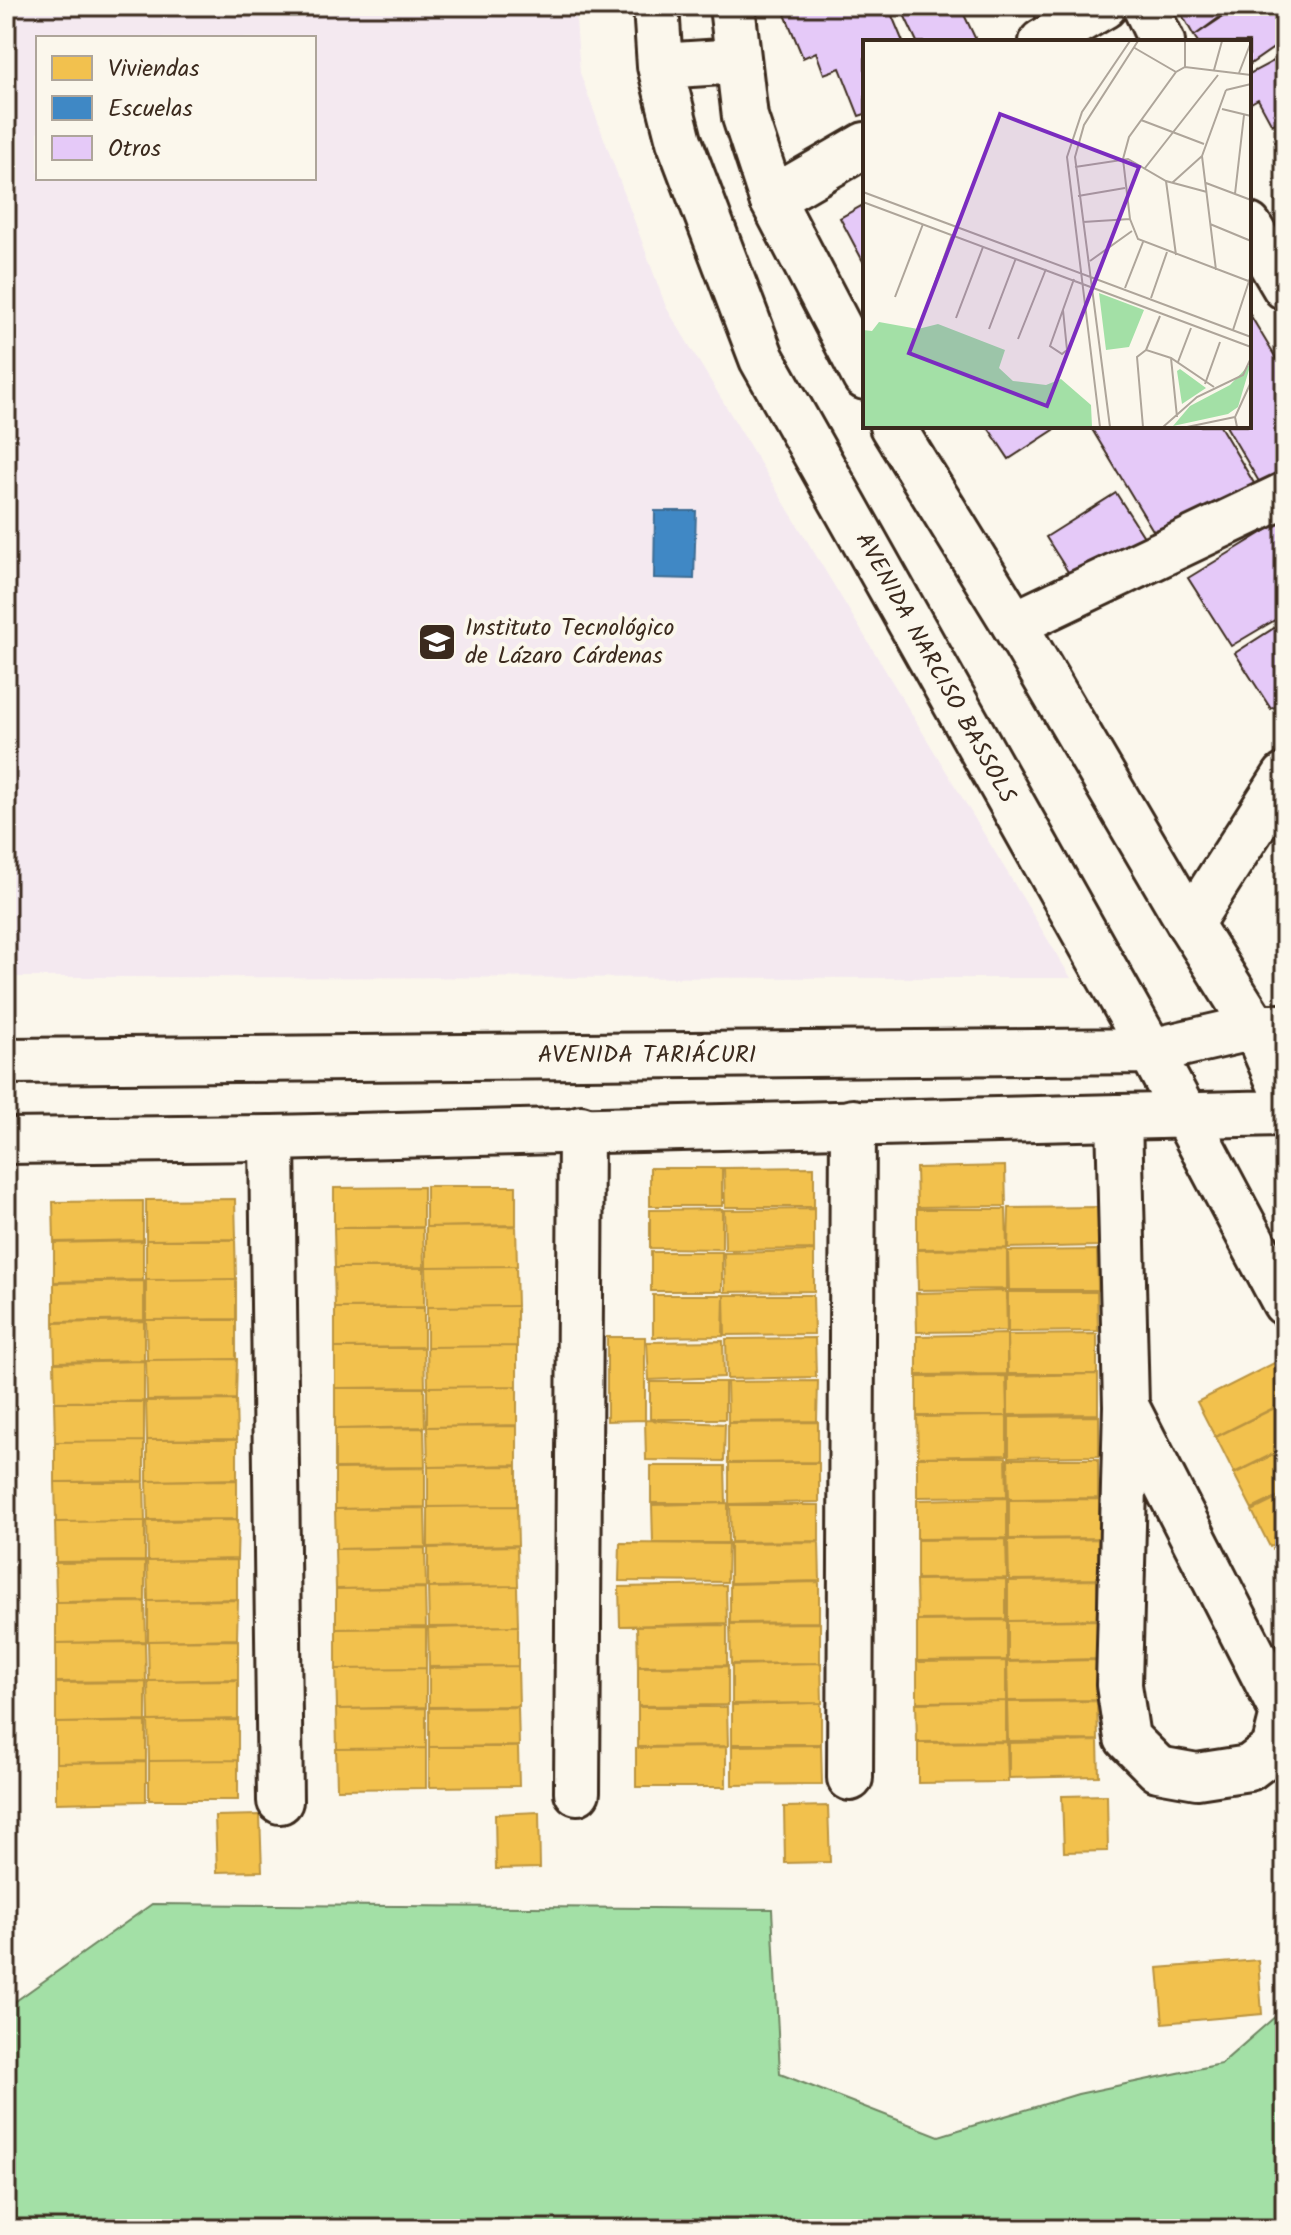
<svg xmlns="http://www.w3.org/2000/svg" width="1291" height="2235" viewBox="0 0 1291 2235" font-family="Kalam,sans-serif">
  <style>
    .built { fill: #f4e9f0; fill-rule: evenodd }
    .green { fill: #a3e0a6; stroke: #6f8562; stroke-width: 2 }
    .homes { fill: #f2c14e; stroke: #bb9440; stroke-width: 2 }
    .schools { fill: #3f88c5; stroke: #3e6c93; stroke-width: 2 }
    .building { fill: #e5c9f8; stroke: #3b2a1e; stroke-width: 2 }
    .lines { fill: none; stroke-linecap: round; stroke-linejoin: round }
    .minor-casing { stroke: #3b2a1e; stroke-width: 50 }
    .tertiary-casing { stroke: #3b2a1e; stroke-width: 50 }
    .minor { stroke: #fbf7ec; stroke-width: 44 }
    .tertiary { stroke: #fbf7ec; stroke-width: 44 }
    .labels { text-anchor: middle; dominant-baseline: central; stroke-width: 8; stroke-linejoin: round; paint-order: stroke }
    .poi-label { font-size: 24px; fill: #3b2a1e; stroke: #fbf7ec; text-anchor: start }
    .street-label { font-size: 24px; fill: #3b2a1e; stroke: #fbf7ec }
    .inset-road { fill: none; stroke: #aea59a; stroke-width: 2 }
    .view { fill: #7b2cbf; fill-opacity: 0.15; stroke: #7b2cbf; stroke-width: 4 }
    .inset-edge { fill: none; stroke: #3b2a1e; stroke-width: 4 }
  </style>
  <rect width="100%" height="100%" fill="#fbf7ec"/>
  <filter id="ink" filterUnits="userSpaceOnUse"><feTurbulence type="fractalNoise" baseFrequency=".0125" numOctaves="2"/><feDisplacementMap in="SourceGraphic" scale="16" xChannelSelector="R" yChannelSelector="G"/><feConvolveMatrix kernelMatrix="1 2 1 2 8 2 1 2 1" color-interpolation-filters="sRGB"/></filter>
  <g filter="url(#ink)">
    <path class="built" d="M6,6H575L580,73L666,307L1071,978L6,977ZM38,38H314V178H38Z"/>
    <path class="green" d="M152,1904L772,1909L780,2074L939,2136L1078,2094L1221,2064L1285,2008V2229H6V2008Z"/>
    <path class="homes" d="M1005,1166L1006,1206L917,1207L916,1168Z
      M814,1167V1207H725L724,1168Z
      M650,1168H722V1206H650Z
      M426,1186H516V1225L426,1227Z
      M423,1187V1227L334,1228V1188Z
      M235,1199L236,1239L146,1240V1200Z
      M143,1201V1240L54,1242L53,1202Z
      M1098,1207V1246L1008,1248L1009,1208Z
      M722,1209V1249L650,1248V1210Z
      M814,1209V1249L725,1250L724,1210Z
      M917,1209H1006L1007,1248L917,1249Z
      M516,1226L517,1266L426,1267V1227Z
      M334,1228H423L424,1267L335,1268Z
      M146,1240H235L236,1279L146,1280Z
      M143,1241V1280L54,1282V1243Z
      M1007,1249V1289L918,1290L917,1250Z
      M1097,1250L1098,1290H1009L1008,1251Z
      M814,1251V1291L725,1292L724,1253Z
      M651,1252H722V1291H651Z
      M516,1266L517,1306L427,1307L426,1267Z
      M334,1268H424V1307L335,1308Z
      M236,1279V1319L146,1320V1280Z
      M144,1281V1320L54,1322V1283Z
      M1006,1291L1007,1331L917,1332L916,1293Z
      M1008,1292H1097L1098,1331L1008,1332Z
      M653,1295H724L723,1336L653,1337Z
      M724,1295H813L814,1334L725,1335Z
      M517,1306V1346L427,1347V1307Z
      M335,1308H424V1347L335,1348Z
      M146,1320H236V1359L147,1360Z
      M144,1321V1360L55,1362L54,1323Z
      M1007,1334V1374L917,1375V1336Z
      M1097,1334V1374H1008L1007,1335Z
      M607,1337H645V1420L607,1421Z
      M815,1338L816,1377L727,1379L726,1339Z
      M723,1341L724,1377L649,1380L647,1342Z
      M517,1346V1386L428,1387L427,1347Z
      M335,1348H424L425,1387L335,1388Z
      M237,1359L236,1399L147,1400L146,1360Z
      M144,1361V1401L55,1402L54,1363Z
      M1278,1361L1285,1376V1402L1215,1437L1197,1402Z
      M1098,1374V1414L1008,1415V1376Z
      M1006,1376L1007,1416H917V1377Z
      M818,1381L817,1421L728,1422L727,1382Z
      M650,1382H725V1419H650Z
      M517,1386V1425L427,1427V1387Z
      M335,1388H424L425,1427L335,1429Z
      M236,1400L237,1439L147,1440L146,1401Z
      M54,1402H144V1441L55,1442Z
      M1285,1403V1448L1234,1473L1216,1437Z
      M1007,1416V1455L918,1457L917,1417Z
      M1099,1416V1456L1009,1457V1417Z
      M645,1420L725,1424L724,1461L646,1460Z
      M818,1422V1462L728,1463V1423Z
      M517,1426V1465L428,1467L427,1427Z
      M424,1428L425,1467L335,1468V1429Z
      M147,1440H237V1479L147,1481Z
      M144,1441V1481L55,1482V1442Z
      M1285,1449V1493L1252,1509L1234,1474Z
      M917,1457H1006L1007,1496L917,1497Z
      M1008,1459H1098V1498L1009,1499Z
      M729,1463H819V1502L729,1504Z
      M517,1466V1506L428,1507V1467Z
      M651,1466H725L726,1503H651Z
      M425,1468V1507L335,1509V1469Z
      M237,1480V1519L148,1520L147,1481Z
      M55,1482H144L145,1521L56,1522Z
      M1285,1495V1540L1270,1547L1252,1511Z
      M1007,1498V1538L917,1539V1500Z
      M1099,1499V1538L1009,1539V1500Z
      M728,1503V1543H653L652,1505Z
      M730,1505H819V1541L731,1542Z
      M517,1506L518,1545L428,1547V1507Z
      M425,1508L426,1547L336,1549L335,1509Z
      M238,1520L237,1559L148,1561L147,1521Z
      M145,1521V1561L56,1562L55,1522Z
      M1006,1539L1007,1578L917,1579V1540Z
      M1098,1539V1579L1009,1580L1008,1540Z
      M819,1542L820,1581L730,1583V1543Z
      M620,1543L728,1544L727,1582L619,1581Z
      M1285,1543V1572L1273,1549Z
      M517,1546L518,1586L428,1587V1548Z
      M425,1548L426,1587L336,1589L335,1549Z
      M237,1560V1599L148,1601L147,1561Z
      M145,1562V1601L56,1602L55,1563Z
      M1006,1579V1619L917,1620L916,1580Z
      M1097,1580V1619L1008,1621V1581Z
      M819,1582V1622L730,1623V1584Z
      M726,1585L727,1623L620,1626L619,1587Z
      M517,1586L518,1626L429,1627L428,1588Z
      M425,1588L426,1627L336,1629V1589Z
      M238,1600L237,1639L148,1641V1601Z
      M145,1602L146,1641L56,1643V1603Z
      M1007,1620V1660L917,1661V1621Z
      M1097,1620V1659L1008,1661V1621Z
      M820,1623V1663L731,1664L730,1624Z
      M727,1625V1665L638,1666L637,1626Z
      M518,1626V1666L429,1667L428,1628Z
      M426,1628V1668L336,1669V1629Z
      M238,1640V1679L149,1681L148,1641Z
      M145,1642L146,1681L56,1682V1643Z
      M1097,1660V1700L1008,1701L1007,1662Z
      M1006,1661V1701L917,1702V1662Z
      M821,1663L822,1703L732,1704V1665Z
      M518,1666L519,1706L429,1707V1668Z
      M728,1666V1705L638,1706V1667Z
      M426,1668V1707L337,1709L336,1669Z
      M238,1680V1719L149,1721L148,1681Z
      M146,1682V1721L56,1723V1683Z
      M1006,1701V1741L917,1742L916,1703Z
      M1097,1701L1098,1740L1008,1741L1007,1702Z
      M821,1703V1744H732V1705Z
      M518,1707L519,1746L429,1747V1708Z
      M638,1707H727L728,1746L638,1747Z
      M426,1708V1748L337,1749L336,1709Z
      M238,1720V1760L149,1761L148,1721Z
      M146,1722V1761L56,1763V1723Z
      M1098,1741L1099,1776L1009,1778V1743Z
      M1007,1742L1008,1782L918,1783V1743Z
      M821,1745L822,1784L732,1785V1746Z
      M429,1747H518L519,1786L429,1787Z
      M726,1747V1787H636V1748Z
      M426,1748V1788L337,1789L336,1749Z
      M238,1760V1800H149V1761Z
      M146,1762V1801L56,1803V1763Z
      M1107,1795L1108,1851L1064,1852L1062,1796Z
      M828,1806L830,1862L785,1863L784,1807Z
      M539,1812L540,1868L496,1869L495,1814Z
      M260,1815L262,1871L217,1872L215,1816Z
      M1258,1960L1262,2014L1163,2023L1158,1968Z"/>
    <path class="schools" d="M655,511H696L694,579L654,578Z"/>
    <path class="building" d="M888,6L903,42H865V114L859,116L840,68L824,74L816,52L803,58L782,7Z
      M900,6H960L977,42H917Z
      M1030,6H1100L1042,32Z
      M1177,6H1235L1194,36Z
      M1239,6L1285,7V40L1249,65V42H1198L1194,36Z
      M1285,55V118L1272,125L1258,99L1249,104V74Z
      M865,204V265L840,218Z
      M1249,313L1285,373V471L1261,485L1226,426H1249Z
      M987,426H1060L1009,459Z
      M1090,426H1220L1258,490L1163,547Z
      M1116,493L1146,540L1075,583L1046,537Z
      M1285,519V614L1231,646L1188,578Z
      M1285,621V701L1271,709L1235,653Z"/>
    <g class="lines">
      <defs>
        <path id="minor" d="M1145,6L1162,42
          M1042,42L1104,6
          M772,199L865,145
          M1249,226L1285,287
          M1014,624L1285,495
          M1190,924L1285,776
          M1119,1117L1126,1406L1119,1685L1127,1738L1158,1769L1197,1776L1249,1768L1274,1749L1283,1713L1126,1406
          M272,1138L280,1801
          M850,1778L853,1122
          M577,1792L581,1128"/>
        <path id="tertiary" d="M656,6L660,66L679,141L762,359L1151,1051L1285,1303
          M732,6L745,117L772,199L865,377
          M660,66L738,61
          M892,426L1014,624L1190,924L1255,1027L1285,1096
          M6,1061L1151,1051L1255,1027H1285
          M6,1141L272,1138L1285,1113"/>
      </defs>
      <use href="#minor" class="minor-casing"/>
      <use href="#tertiary" class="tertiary-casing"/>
      <use href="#minor" class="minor"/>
      <use href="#tertiary" class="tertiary"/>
    </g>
  </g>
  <defs>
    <symbol id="university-square" viewBox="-11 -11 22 22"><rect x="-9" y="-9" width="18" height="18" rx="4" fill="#3b2a1e" stroke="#fbf7ec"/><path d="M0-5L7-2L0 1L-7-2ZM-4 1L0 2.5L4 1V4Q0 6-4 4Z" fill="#fff"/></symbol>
  </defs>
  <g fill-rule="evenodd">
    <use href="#university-square" x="415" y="620" width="44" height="44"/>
  </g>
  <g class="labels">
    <g class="poi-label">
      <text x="465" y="628">Instituto Tecnológico<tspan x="465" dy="28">de Lázaro Cárdenas</tspan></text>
    </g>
    <g class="street-label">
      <text transform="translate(935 668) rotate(61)">AVENIDA NARCISO BASSOLS</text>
      <text x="647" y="1055">AVENIDA TARIÁCURI</text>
    </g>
  </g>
  <g transform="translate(863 40)">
    <rect width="388" height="388" fill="#fbf7ec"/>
    <path d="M236,253L281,270L266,307L243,310ZM16,282L55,289L75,284L142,310L136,328L150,341L183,345L198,339L228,365L229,387H0V290L9,291ZM388,323L375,367L365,374L310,386L327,366L367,345ZM317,329L343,348L319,364L314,331Z" fill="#a3e0a6"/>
    <path class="inset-road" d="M270,7L313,32M322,27V1M351,30L359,1M376,33L388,2M388,35L322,27L313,32L266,97L260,119L267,179L275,199L388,242M363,50L388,44M359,69L388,76M278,80L341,104M212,127L265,119L303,141L344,152M282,128L355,35M303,141L313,215M309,143L339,116M343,143L388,160M0,152L388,297M372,154L381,75M215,156L262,148M0,162L388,307M220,182L267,179M347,184L388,201M227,221L269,191M353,230L339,116L363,50M262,248L280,202M32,257L60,184M288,258L304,212M63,268L89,195M200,270L204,310L199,314L187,306L211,239M297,276L283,310L308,318L351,347M93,278L120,207M126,289L153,218M370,290L388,235M155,299L183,229M308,318L314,377M315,322L328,288M342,344L357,302M237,387L204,117L219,72L267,1M247,387L212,117L221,85L275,1M280,387L274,317L283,310M300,387L334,357L380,335L388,318M324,387L372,377M374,387L372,377L388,342"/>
    <path class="view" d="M137,74L276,127L184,366L46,313Z"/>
    <rect width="388" height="388" class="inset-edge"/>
  </g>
  <rect width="1291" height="2235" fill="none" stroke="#fbf7ec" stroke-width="32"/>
  <rect x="16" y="16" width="1259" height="2203" fill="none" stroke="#3b2a1e" stroke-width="3" filter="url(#ink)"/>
  <rect x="36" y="36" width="280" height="144" fill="#fbf7ec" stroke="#aea59a" stroke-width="2"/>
  <rect x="52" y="56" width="40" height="24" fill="#f2c14e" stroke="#aea59a" stroke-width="2"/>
  <text x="108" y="76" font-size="24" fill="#3b2a1e">Viviendas</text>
  <rect x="52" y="96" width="40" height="24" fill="#3f88c5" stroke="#aea59a" stroke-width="2"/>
  <text x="108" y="116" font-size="24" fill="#3b2a1e">Escuelas</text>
  <rect x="52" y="136" width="40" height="24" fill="#e5c9f8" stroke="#aea59a" stroke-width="2"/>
  <text x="108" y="156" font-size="24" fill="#3b2a1e">Otros</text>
</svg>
